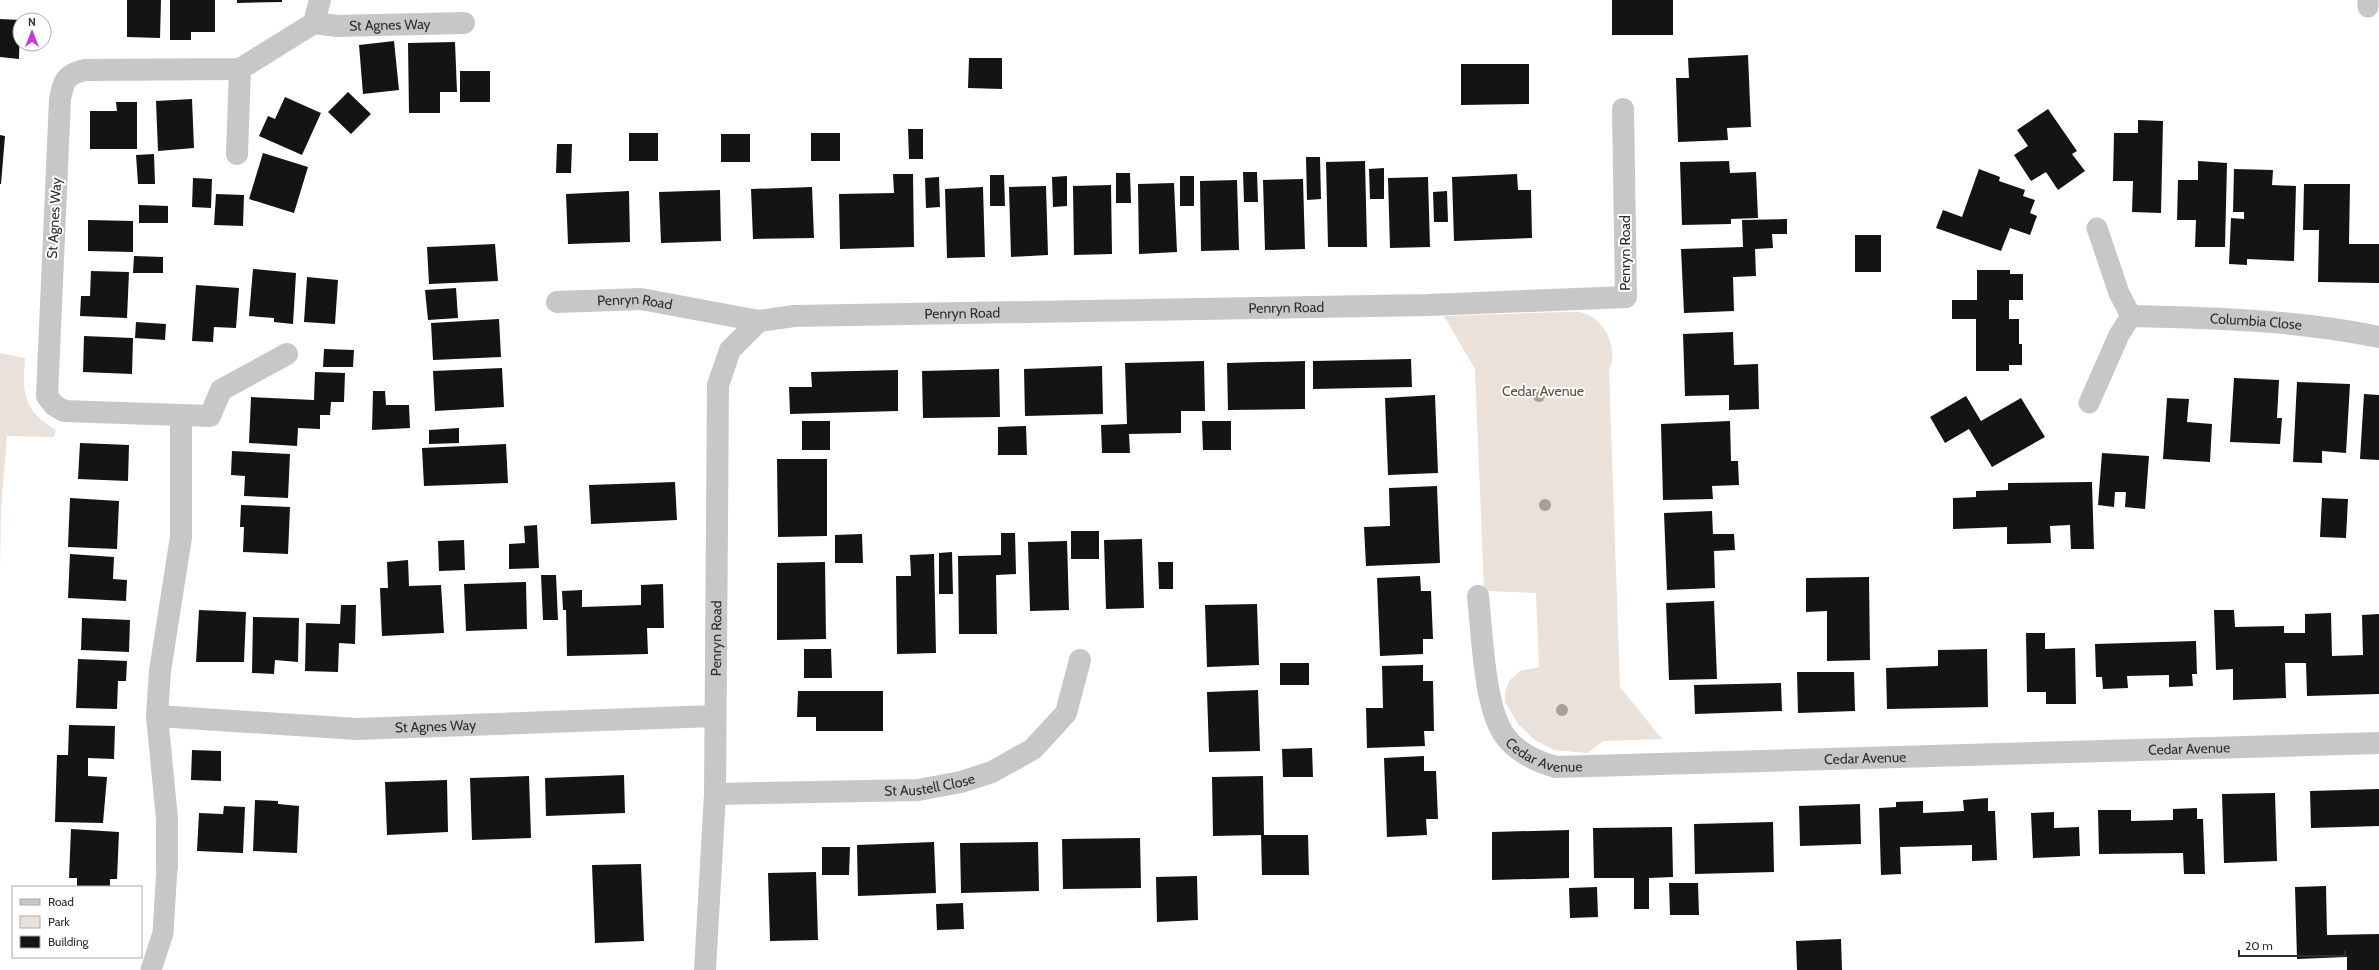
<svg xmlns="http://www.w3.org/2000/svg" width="2379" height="970" viewBox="0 0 2379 970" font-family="Cabin,sans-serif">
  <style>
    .green { fill: #eae1db }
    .building { fill: #141414 }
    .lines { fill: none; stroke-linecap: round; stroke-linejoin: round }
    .service { stroke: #c7c7c7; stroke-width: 21 }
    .minor { stroke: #c7c7c7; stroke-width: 22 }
    .tree { fill: #ab9f94 }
    .labels { text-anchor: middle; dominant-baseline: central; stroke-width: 4; stroke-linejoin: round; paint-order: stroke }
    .street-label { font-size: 14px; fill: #2d2d2d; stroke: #fff }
    .park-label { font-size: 14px; fill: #66503d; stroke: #fff }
  </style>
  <rect width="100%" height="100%" fill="#fff"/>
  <path class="green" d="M1565,312C1571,312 1578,311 1584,313C1606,321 1619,349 1609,370L1620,687L1662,739L1603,741L1587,753L1554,750L1535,740L1518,724L1505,702V691L1510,680L1520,671L1539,667L1536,593L1484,591L1475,369L1444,316Z
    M0,353L25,358C22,393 23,411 56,430L54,437L7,436L1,509L0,572Z"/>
  <path class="building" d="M127,0H161L160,38L127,37Z
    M170,0H215V32H191V40H170Z
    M237,0H282V2L237,3Z
    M1612,0H1673V35H1612Z
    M0,19L20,20L19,59L0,57Z
    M394,41L399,90L363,94L359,45Z
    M455,42L457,92H440V113H409L408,43Z
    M1748,55L1751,127L1727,128L1728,140L1678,142L1676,78H1689L1688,58Z
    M969,58H1002V89L968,88Z
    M1461,64H1529V104L1461,105Z
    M460,71H490V102H460Z
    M348,92L371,114L351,134L328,112Z
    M285,97L321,113L302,155L259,136L268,116L275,119Z
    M192,99L194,148L158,151L156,101Z
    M116,102H137V149H90V111H117Z
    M2048,109L2077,151L2072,154L2085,171L2058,190L2046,172L2031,181L2014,155L2028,146L2017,130Z
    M2138,120L2163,121L2161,213L2132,212L2133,181H2113L2114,133H2138Z
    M908,129H923V159H909Z
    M629,133H658V161H629Z
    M811,133H840V161H811Z
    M721,134H750V162H721Z
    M0,135L5,136L1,184H0Z
    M557,144H572L571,173H556Z
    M263,153L308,167L294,213L249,199Z
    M154,154L155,184H138L136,155Z
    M1306,157H1320L1321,199L1307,200Z
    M1365,161L1367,247H1328L1326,162Z
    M1729,161L1730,173L1756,172L1758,218L1731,219V224L1682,225L1680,162Z
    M2198,161L2227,163L2225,247H2195L2196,220H2177L2178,180H2198Z
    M1384,168V199H1370L1369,169Z
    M1979,169L2000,177L1999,181L2025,190L2023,196L2035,200L2030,213L2037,216L2030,235L2010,228L2001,251L1936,228L1943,210L1962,217Z
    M2234,169L2273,170L2272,185L2296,186L2294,261L2247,259V265L2229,264L2231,218L2244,219V212H2233Z
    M1243,172H1257L1258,202H1244Z
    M1116,173H1130L1131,203H1116Z
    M893,174H913L914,247L840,249L839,194L894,193Z
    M1517,174L1518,190H1531L1532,238L1454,241L1452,177Z
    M990,175H1004L1005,206H990Z
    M1067,176V206L1053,207L1052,177Z
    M1180,176H1194V206H1180Z
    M939,177L940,207L926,208L925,178Z
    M1428,177L1430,247L1390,248L1388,178Z
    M193,178L212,179L211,208L192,207Z
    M1303,179L1305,249L1265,250L1263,180Z
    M1237,180L1239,250L1201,251L1200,181Z
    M1174,183L1177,252L1139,254L1138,184Z
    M2304,184H2350L2349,244H2379V283L2318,282L2319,230H2303Z
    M1111,185L1112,254L1074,255L1073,186Z
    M1046,186L1048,255L1011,257L1009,187Z
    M812,187L814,238L753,239L751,189Z
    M983,187L985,257L947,258L945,189Z
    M720,190L721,241L661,243L659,192Z
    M629,191L630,242L568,244L566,194Z
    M1447,191L1448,222H1434L1433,192Z
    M216,194L244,195L243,226L214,225Z
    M139,205L168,206V223H139Z
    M1787,219V234H1772L1773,248L1755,249L1756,276L1733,277L1734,311L1684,313L1681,249L1743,247L1742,220Z
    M88,220L133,221V252L88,251Z
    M1855,235H1881V272H1855Z
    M495,244L498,281L429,284L427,247Z
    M134,256L163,257V273H133Z
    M253,269L296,273L293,324L274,322V318L249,316Z
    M1977,270H2010V274H2023V300H2009V319H2019V344H2022V365H2009V371H1976V319H1952V300H1977Z
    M91,271L129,272L127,318L80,316L81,296H90Z
    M307,277L338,280L335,324L304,322Z
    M196,285L239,288L236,328L214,327L213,342L192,341Z
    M456,288L458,318L428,320L425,290Z
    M499,319L501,357L433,360L431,323Z
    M136,322L166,324L165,340L135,338Z
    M1733,332L1734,365L1758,364L1759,409L1729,410V395L1685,396L1683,334Z
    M84,336L133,338L132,374L83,372Z
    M324,349L354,350L353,367H323Z
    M1411,359L1412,387L1313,389V361Z
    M1204,361L1205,411H1181V433L1129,434L1130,453H1102L1101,425L1127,424L1125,363Z
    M1305,361V409L1228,410L1227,363Z
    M1102,366L1103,414L1025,416L1024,369Z
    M502,368L504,407L435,411L433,371Z
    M999,369L1000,417L923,418L922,371Z
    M898,370V411L790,414L789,387H812L811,372Z
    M315,372L345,373L344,402H331L330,415H320V429L298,428L297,446L249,443L251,397L314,400Z
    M2234,378L2279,380L2277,418H2282L2280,444L2230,442Z
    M2297,382L2350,384L2346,453L2322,451V463L2293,462Z
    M373,391H385L386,405H409L410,428L372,430Z
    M2364,394L2379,395V460L2360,459Z
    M1435,395L1438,473L1388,475L1385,398Z
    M1966,396L1981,421L2021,398L2045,437L1992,467L1969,429L1945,443L1930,417Z
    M2167,398L2189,399L2187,422L2212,424L2210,462L2163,459Z
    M802,421H830V450H802Z
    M1202,421H1231V450H1203Z
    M1730,421L1731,461H1738L1739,485L1712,486L1713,499L1663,500L1661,424Z
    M1026,426L1027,455H998V427Z
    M459,428V443L429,444V430Z
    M80,443L129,445L128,481L78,479Z
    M506,444L508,483L424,486L422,448Z
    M232,451L290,454L288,498L244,496L245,476L231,475Z
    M2102,453L2149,456L2145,509L2125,507L2126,492H2115L2114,507L2098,505Z
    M777,459H827V536L778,537Z
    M675,482L677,520L591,524L589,485Z
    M2092,482L2094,549H2071L2070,525L2050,526L2051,543L2007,544V527L1953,529V498L1976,497V491L2008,490V483Z
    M1437,486L1440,563L1366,566L1364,527L1390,526L1389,488Z
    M70,498L119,501L117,549L68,547Z
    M2322,498L2348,499L2346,538L2320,537Z
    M241,505L290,507L288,554L243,552L244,527H240Z
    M1712,511L1713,534H1734L1735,550L1714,551L1715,588L1667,590L1664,513Z
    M537,525L539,568L509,569V544L525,543L524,526Z
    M1071,531H1099V559H1071Z
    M1001,533H1015L1016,574L996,575L997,634H959L958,556L1001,555Z
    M862,534L863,563H835V535Z
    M1142,539L1144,608L1106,609L1104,540Z
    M464,540L465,570L439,571L438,541Z
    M1067,541L1069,610L1030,611L1028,542Z
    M952,552L953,594H939V553Z
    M70,554L114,557L113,579L127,580L126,601L68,598Z
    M934,554L936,653L897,654L896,576H911L910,555Z
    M408,560L409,586L441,585L444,633L382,636L380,588H388L387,562Z
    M825,562L826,639L777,640V563Z
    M1158,562H1173V589H1159Z
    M541,575H556L558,620H543Z
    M1420,576L1421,591H1431L1433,639H1423V654L1380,656L1377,578Z
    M1869,577L1870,660L1827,661V611L1806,612V578Z
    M526,582L527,629L466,631L464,584Z
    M663,584L664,628H647L648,654L567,656L566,610H563L562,591L582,590V607L641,605V585Z
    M1714,601L1717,679L1669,680L1666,603Z
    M1257,604L1259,665L1207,667L1205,605Z
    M341,605H356L355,644L339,643L338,672L305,671L306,623L340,624Z
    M199,610L246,612L244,662H196Z
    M2214,610H2234L2235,627L2284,626V633H2305V614L2331,613L2332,656L2363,655L2362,615L2379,614V694L2307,696L2306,663H2285L2286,698L2233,700V669L2216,670Z
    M253,617L299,618L298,662L275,660L274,674L252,673Z
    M82,618L130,620L129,652L81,650Z
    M2026,633H2045V649L2075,648L2076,704H2046V692H2027Z
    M2196,641L2197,674H2192L2193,686L2169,687V675L2127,676L2128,688L2103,689L2102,677H2096L2095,644Z
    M804,649H831L832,678H804Z
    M1987,649L1988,707L1887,709L1886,668L1938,666V650Z
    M78,659L127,661L126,681H118L117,709L76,708Z
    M1280,663H1309V685H1280Z
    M1423,665V681H1433L1434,731H1424L1425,746L1367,748L1366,708H1383L1382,666Z
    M1797,672H1854L1855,711L1798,713Z
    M1781,683L1782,711L1695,714L1694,685Z
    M1258,690L1260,751L1209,752L1207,692Z
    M798,691H883V731H816V717H797Z
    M69,725L115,726L114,759L88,758V776L107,777L103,823L55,822L57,755H68Z
    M1312,748L1313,777H1283L1282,749Z
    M192,750L221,751V781L191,780Z
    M1424,756V771H1436L1438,819H1426L1427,835L1387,837L1384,758Z
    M624,775L625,813L546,816L545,778Z
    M529,776L531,838L472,840L470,778Z
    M1263,776L1264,835H1308L1309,875H1262L1261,835L1213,836L1212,777Z
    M447,780L448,832L387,835L385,782Z
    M2379,789V826L2311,828L2310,791Z
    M2275,793L2277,861L2224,863L2222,794Z
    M1988,798V811H1995L1997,860L1972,861V845L1900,847L1901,874L1881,875L1879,808L1896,807V802L1923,801V813L1964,811L1963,800Z
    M255,800L278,801V804L299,806L297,853L253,851Z
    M1860,804L1861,844L1800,846L1799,806Z
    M224,806L245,807L243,853L197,851L199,813L223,814Z
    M2197,808V819H2203L2205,874H2184L2183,853L2099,854L2098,810H2131V821L2173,820V809Z
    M2054,812V828L2079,827L2080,856L2033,858L2031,813Z
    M1773,822L1774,872L1695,874L1694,824Z
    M1672,827L1673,877L1649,878V909H1634V878H1594L1593,828Z
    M71,829L119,832L117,879H110V887H77V878H69Z
    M1569,830V878L1492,880V832Z
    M1140,838L1141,888L1063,889L1062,839Z
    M934,842L936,893L858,896L857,845Z
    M1038,842L1039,891L961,893L960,843Z
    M822,847H850L849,875H822Z
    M641,864L644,941L595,943L592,865Z
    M816,872L818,940L770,941L768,873Z
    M1197,876L1198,920L1157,922L1156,877Z
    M1669,883H1698L1699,915H1670Z
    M2326,886L2327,935L2379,934V970H2347V957L2297,959L2295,887Z
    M1597,887L1598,917L1570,918L1569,888Z
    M963,903L964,929L937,930L936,904Z
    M1841,939L1842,970H1797L1796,941Z"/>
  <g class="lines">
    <path class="service" d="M2368,0V7
      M2089,403L2119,335L2131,316L2119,293L2097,228
      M151,970L163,933L167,867"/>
    <g class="minor">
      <path id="s1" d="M320,0L314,23L240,69L85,70C65,75 64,80 60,99L47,396L54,405L64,411L181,415V537L160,671L157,716L357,729L714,716"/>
      <path id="s2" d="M314,23L337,26L464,23"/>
      <path d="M237,154L240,69"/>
      <path id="s3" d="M557,302L641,299L759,321"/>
      <path id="s4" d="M2131,316C2215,318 2297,320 2379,337"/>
      <path d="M181,415L210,416L221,390L287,354"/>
      <path id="s5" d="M1478,596C1482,632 1484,704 1503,733C1514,751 1537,762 1556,767L2379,743"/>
      <path d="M157,716L167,819V867"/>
      <path id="s6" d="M715,794L918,790L961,782L992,772L1033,749L1066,713L1080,660"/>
      <path id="s7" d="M705,970L715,794L718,385L730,350L759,321L794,316L1428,305L1626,297L1623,109"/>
    </g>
  </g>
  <g class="tree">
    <circle cx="1539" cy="396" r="6"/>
    <circle cx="1545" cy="505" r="6"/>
    <circle cx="1562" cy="710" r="6"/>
  </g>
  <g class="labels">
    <g class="street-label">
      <text stroke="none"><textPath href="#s2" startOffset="76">St Agnes Way</textPath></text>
      <text transform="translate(54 218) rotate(-87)">St Agnes Way</text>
      <text transform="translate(1625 253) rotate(-90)">Penryn Road</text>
      <text stroke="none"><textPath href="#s3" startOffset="78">Penryn Road</textPath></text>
      <text stroke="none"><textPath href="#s7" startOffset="1191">Penryn Road</textPath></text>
      <text stroke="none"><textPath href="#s7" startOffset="867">Penryn Road</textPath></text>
      <text stroke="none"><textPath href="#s4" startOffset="125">Columbia Close</textPath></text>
      <text stroke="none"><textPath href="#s7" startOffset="332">Penryn Road</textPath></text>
      <text stroke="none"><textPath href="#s1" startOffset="1327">St Agnes Way</textPath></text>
      <text stroke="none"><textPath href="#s5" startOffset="838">Cedar Avenue</textPath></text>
      <text stroke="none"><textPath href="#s5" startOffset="190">Cedar Avenue</textPath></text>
      <text stroke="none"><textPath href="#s5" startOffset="514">Cedar Avenue</textPath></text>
      <text stroke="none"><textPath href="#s6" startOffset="215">St Austell Close</textPath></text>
    </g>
    <g class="park-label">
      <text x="1543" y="391">Cedar Avenue</text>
    </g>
  </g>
  <rect x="12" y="886" width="130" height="72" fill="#ffffff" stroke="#ababab"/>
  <rect x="20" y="899" width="20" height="6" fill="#c7c7c7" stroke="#ababab"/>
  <text x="48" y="906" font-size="12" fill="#2d2d2d">Road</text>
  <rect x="20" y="916" width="20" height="12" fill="#eae1db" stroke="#ababab"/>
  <text x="48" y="926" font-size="12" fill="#2d2d2d">Park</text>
  <rect x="20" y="936" width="20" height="12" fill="#141414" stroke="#ababab"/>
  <text x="48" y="946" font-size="12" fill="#2d2d2d">Building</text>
  <g transform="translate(32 32)"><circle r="19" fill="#ffffff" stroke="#ababab"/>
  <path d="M0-3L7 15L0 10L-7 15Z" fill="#c539da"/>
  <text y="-6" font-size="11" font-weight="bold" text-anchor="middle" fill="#2d2d2d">N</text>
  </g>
  <path d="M2239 950v6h106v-6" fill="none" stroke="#2d2d2d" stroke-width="2"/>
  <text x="2245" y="950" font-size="12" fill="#2d2d2d" stroke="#ffffff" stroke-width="3" paint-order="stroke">20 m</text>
</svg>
